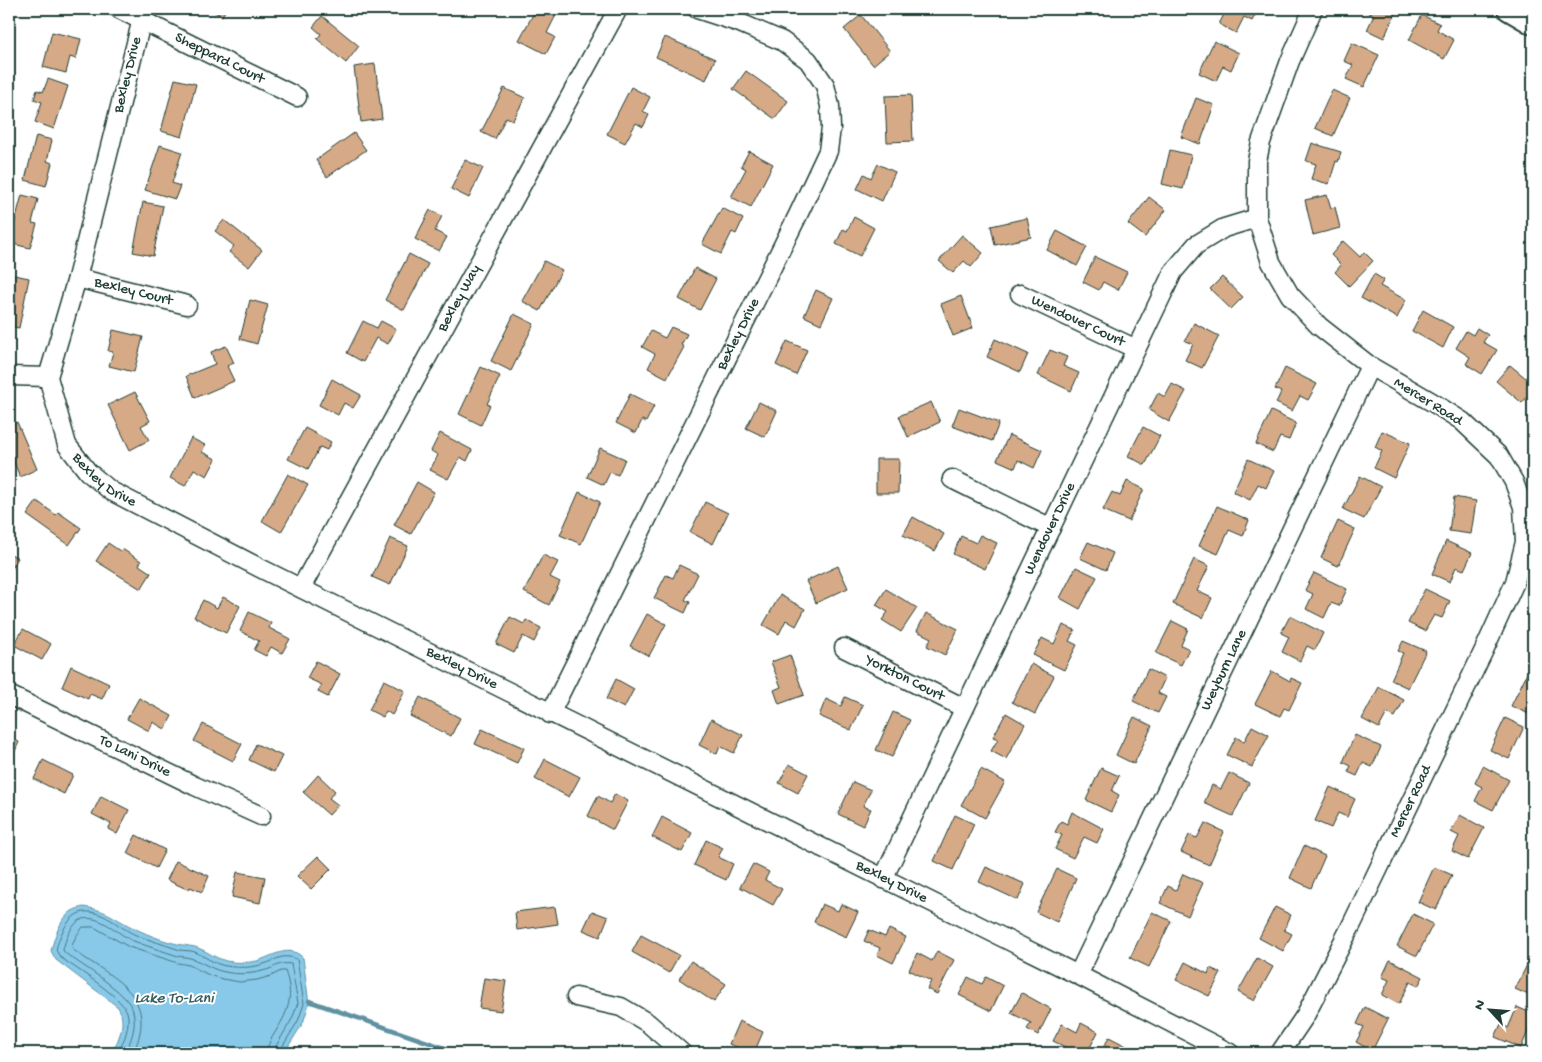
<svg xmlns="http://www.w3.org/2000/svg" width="1542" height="1062" viewBox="0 0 1542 1062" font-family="'Gochi Hand',sans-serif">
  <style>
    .water { fill: #88c9e9; stroke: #5e91a1 }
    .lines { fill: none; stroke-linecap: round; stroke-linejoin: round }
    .shore { stroke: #49757c; stroke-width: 1 }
    .stream { stroke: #5e91a1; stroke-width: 4.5 }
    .building { fill: #d6aa87; stroke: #1f3d34 }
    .minor-casing { stroke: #1f3d34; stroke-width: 21 }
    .major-casing { stroke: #1f3d34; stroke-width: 26 }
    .minor { stroke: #fff; stroke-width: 18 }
    .major { stroke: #fff; stroke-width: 22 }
    .labels { text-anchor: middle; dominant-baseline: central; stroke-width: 4; stroke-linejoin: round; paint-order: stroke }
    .street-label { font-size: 15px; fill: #1f3d34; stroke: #fff }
    .water-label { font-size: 16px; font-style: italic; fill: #396061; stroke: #fff }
  </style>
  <rect width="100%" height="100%" fill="#fff"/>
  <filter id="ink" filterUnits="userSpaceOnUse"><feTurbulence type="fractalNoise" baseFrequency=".02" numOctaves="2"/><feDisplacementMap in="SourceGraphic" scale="10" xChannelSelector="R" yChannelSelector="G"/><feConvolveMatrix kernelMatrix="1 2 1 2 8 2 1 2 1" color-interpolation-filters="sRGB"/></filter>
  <g filter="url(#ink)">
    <path class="water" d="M83,907C109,910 114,919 136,929C148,935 169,943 183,945C187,946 191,946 195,947C206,950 214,958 226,961C236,963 247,963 257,961C271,957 290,943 303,958L309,1004L303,1023L284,1053H112C119,1038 127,1023 118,1007L56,960L51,951C54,938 60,919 72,911C75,909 80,908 83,907Z"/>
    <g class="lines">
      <path class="shore" d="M118,1053C124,1041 131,1025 127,1012C121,996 75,968 60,957L56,950C59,937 68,914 84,912C104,910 119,928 136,935C150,940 165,945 180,950C184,951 190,950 195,952C206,957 214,964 226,966C239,968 252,968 264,964C278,960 280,953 297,959L304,1004L298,1021L281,1049V1053
        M125,1053C131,1041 137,1026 133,1011C129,993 81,965 65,953L63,950C65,940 72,922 83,919C101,915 117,933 131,940C146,946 163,951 178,956C183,957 189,957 193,959C204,963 213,970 225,972C239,975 253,974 266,970C277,967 279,962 291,964L298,1003L292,1019L276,1046L274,1053
        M133,1053C161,994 111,978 72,949C72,941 78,933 83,927H94L129,947L178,963L189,965L209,975L222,979L240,982L257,980L271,976L281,971H285C294,996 289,1010 276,1031C271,1039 267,1045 267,1053"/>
      <path class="stream" d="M309,1001L459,1053"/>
    </g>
    <path class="building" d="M209,9H226L222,16Z
      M536,9H559L547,33L555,37L546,54L519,40Z
      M1227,9H1258L1252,21L1244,17L1236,33L1219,24Z
      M1367,9H1397L1384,38L1367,30L1374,15L1365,11Z
      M861,15L890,51L873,65L844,29Z
      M1422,15L1440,24L1437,30L1454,40L1444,59L1409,40Z
      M322,16L359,46L346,63L317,39L321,34L313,27Z
      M52,32L81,39L76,59L70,57L66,73L43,67Z
      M665,37L715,59L706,80L656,57Z
      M1214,41L1239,53L1231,70L1223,66L1216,81L1199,73Z
      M1352,43L1379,55L1364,87L1346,79L1353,65L1344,61Z
      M375,64L382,119L361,122L354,67Z
      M746,71L788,101L775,119L733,89Z
      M48,79L68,86L54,129L35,122L42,102L34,99L37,90L43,92Z
      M175,79L196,84L182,137L161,131Z
      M631,87L650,97L643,111L649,115L643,127L636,123L625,143L607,134Z
      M504,88L525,98L513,120L506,117L495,139L481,132Z
      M1332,90L1350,98L1333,136L1315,128Z
      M911,95L913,141L887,142L885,96Z
      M1196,98L1214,105L1200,144L1181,137Z
      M354,133L366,150L327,177L316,160Z
      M36,136L52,140L47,161L52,163L46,186L25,180Z
      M1312,143L1341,152L1338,162L1336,161L1329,184L1311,179L1316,164L1306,161Z
      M160,145L182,152L172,183L180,186L175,199L145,190Z
      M1170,150L1191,155L1183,189L1162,184Z
      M749,151L773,164L751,207L731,197L746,169L741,166Z
      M465,160L483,168L469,198L451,189Z
      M878,164L895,172L882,201L857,189L864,174L871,178Z
      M22,195L38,199L32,223L37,224L30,248L9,243Z
      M1327,195L1331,208L1335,207L1340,228L1313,235L1305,200Z
      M1149,197L1166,210L1145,237L1128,224Z
      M143,202L163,206L153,256L133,252Z
      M722,208L743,219L736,234L732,232L721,254L702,244Z
      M430,210L442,216L435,231L447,237L439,251L415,239Z
      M854,217L874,228L860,256L836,244L843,229L847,231Z
      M1027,218L1031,237L995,245L991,226Z
      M224,220L262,250L249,267L229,252L234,246L215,231Z
      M1057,231L1087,247L1077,266L1047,250Z
      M962,235L983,253L971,267L964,261L953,273L939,261Z
      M1343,241L1360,257L1364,252L1373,261L1349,286L1335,272L1341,265L1331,255Z
      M409,254L428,264L404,310L385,300Z
      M1095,257L1127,272L1118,290L1103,282L1099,290L1083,282Z
      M544,261L562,270L540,311L522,301Z
      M695,268L716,279L700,310L679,299Z
      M9,274L29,278L19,328L9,326Z
      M1374,274L1384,280L1380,286L1406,300L1397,318L1361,298Z
      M1222,277L1243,297L1231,309L1210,289Z
      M816,290L833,298L821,324L804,316Z
      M961,296L973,328L953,336L941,304Z
      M250,300L268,305L257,344L240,339Z
      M1423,310L1453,327L1443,348L1412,331Z
      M514,314L534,324L511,371L491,361Z
      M363,321L377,328L381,321L396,329L388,344L376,338L363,362L347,353Z
      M1194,323L1219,336L1202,368L1185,360L1193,344L1185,341Z
      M671,327L687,334L681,345L684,347L667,378L648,368L655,354L642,347L651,331L665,338Z
      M1477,328L1488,335L1483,342L1497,350L1482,374L1466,364L1470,357L1456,348L1466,331L1473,335Z
      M113,330L143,337L134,372L109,366L113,352L108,351Z
      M995,339L1028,354L1020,372L987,357Z
      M787,341L807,350L796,375L776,365Z
      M226,346L234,363L227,366L234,381L195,398L186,376L215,364L211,352Z
      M1050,350L1067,357L1063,366L1079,373L1071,391L1038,375Z
      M1510,365L1533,384V390L1522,403L1496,381Z
      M481,367L500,376L487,404L490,405L481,425L459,414Z
      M1285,368L1317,384L1308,400L1300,396L1292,411L1276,403L1281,392L1275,389Z
      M332,379L361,395L353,408L344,403L338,415L319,405Z
      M1172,384L1186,391L1169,422L1149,410L1158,393L1165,397Z
      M135,392L150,421L141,426L149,440L130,450L108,405Z
      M630,394L654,406L646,422L642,420L636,433L616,423Z
      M759,402L777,411L765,437L746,428Z
      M931,402L940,422L908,437L899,416Z
      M959,408L999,423L992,441L952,426Z
      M1271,411L1296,423L1289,440L1280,437L1273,452L1256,444Z
      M17,422L37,469L20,477L11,455L9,456V426Z
      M1143,427L1160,436L1145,465L1128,456Z
      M305,428L331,442L327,450L320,447L308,469L288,459Z
      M1382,431L1410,443L1394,478L1374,468L1382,451L1375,447Z
      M440,433L472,450L467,461L460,457L448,479L430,470L438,455L431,451Z
      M1009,435L1042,450L1034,468L1018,460L1015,468L997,460Z
      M191,438L205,445L202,452L216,459L207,476L194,469L185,486L170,478Z
      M600,448L625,459L618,475L610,472L604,485L587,477Z
      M876,459H899L898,493H876Z
      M1248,459L1274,471L1266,488L1258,484L1250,500L1233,492Z
      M288,474L308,485L281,532L262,521Z
      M1360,476L1381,487L1364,519L1343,509Z
      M1127,481L1144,489L1129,521L1103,510L1112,492L1120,496Z
      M417,482L434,492L411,534L394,525Z
      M579,492L600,502L581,544L560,535Z
      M1454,497L1476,501L1471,534L1449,531Z
      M37,501L56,515L58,512L81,528L69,545L27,515Z
      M705,502L728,513L713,544L690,532Z
      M1217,506L1249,520L1243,536L1229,530L1218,554L1199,546Z
      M913,517L944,534L935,551L903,535Z
      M1338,521L1355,529L1338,566L1321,558Z
      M980,535L997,543L985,569L953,554L961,536L976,543Z
      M390,538L408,546L390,585L372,577Z
      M1446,541L1472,553L1464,570L1456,567L1450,582L1432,574Z
      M1088,542L1113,553L1106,570L1080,558Z
      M108,543L120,551L122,549L141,561L139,565L151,573L141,589L96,561Z
      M9,553L18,558L10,572L9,571Z
      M543,555L558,562L550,577L560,582L549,605L524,592Z
      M1194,559L1209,566L1197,591L1212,598L1203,618L1173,604Z
      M679,565L698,574L685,600L690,602L685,613L654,598L666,575L673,578Z
      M838,566L848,588L816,603L806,581Z
      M1076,567L1097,577L1080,609L1060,598Z
      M1314,573L1347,589L1339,606L1331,603L1324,618L1306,609L1313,594L1305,590Z
      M886,589L917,608L901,632L882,620L888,612L876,605Z
      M1425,589L1450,601L1442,618L1434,615L1425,631L1408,623Z
      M780,595L805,609L796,626L786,620L779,634L763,625Z
      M223,597L240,606L226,633L194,617L203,600L217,608Z
      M249,612L271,623L269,628L290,639L282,653L271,647L266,656L254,650L259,641L240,631Z
      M926,613L958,629L945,655L927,646L931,638L917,631Z
      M647,614L666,624L649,656L630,646Z
      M1290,616L1323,633L1315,650L1307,646L1300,661L1282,652L1289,637L1281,633Z
      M510,617L524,624L526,620L541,628L534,642L523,636L514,653L496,644Z
      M1172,621L1188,629L1181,645L1189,649L1181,665L1156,653Z
      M1063,625L1075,630L1069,641L1077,645L1064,670L1033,655L1042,638L1054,644Z
      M23,629L51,644L42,660L14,645Z
      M1403,641L1426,651L1408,688L1391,680L1403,653L1398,651Z
      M790,655L804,695L779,704L774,690L781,687L771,662Z
      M316,661L340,674L328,697L318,692L322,685L307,678Z
      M1031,664L1054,676L1035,714L1012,702Z
      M71,666L109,684L102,699L90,694L88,699L62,687Z
      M1148,669L1165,678L1158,693L1166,697L1158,713L1133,701Z
      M1529,669L1533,671V705L1529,714L1511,706Z
      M1272,671L1290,681L1291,678L1302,683L1289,710L1284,708L1280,716L1255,704Z
      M616,679L634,689L624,708L606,699Z
      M384,680L405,691L392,715L386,711L383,717L369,710Z
      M1379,687L1404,700L1395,717L1387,713L1379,728L1362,719Z
      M420,697L460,718L451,736L410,716Z
      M845,697L863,705L851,730L819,716L826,699L841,706Z
      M139,698L172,716L165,729L153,722L149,731L127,719Z
      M893,712L910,720L892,757L876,750Z
      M1006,713L1025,724L1006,759L991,751L998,739L993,737Z
      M1134,717L1152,726L1134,764L1116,755Z
      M1505,718L1524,727L1509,759L1490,750Z
      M711,719L743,735L734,753L720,746L717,754L699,745Z
      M203,724L242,744L233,761L194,741Z
      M1252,726L1269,735L1252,767L1227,755L1236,737L1244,742Z
      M482,729L524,748L517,763L475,744Z
      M1355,735L1381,747L1372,767L1363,763L1357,776L1348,772L1351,766L1343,762Z
      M9,737L19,742L12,758L9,756Z
      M256,744L282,756L274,772L249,760Z
      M545,759L580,777L569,797L535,779Z
      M43,760L73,775L64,794L34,779Z
      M789,764L808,774L798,793L779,783Z
      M1483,766L1509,780L1493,810L1475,801L1482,787L1475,783Z
      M1101,768L1119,776L1112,791L1119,795L1111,812L1086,800Z
      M981,769L1005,782L985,818L961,805Z
      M1229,773L1249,783L1233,816L1204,803L1212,785L1221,789Z
      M318,775L335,791L329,798L338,805L329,815L303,792Z
      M853,782L871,790L863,806L871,809L863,826L838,814Z
      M1330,787L1355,799L1347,817L1338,813L1331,828L1315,821Z
      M615,794L628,801L613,830L588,816L598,796L610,803Z
      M101,796L129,810L117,834L108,829L111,824L92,814Z
      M1072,812L1104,829L1097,843L1084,837L1073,858L1055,849L1062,835L1055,832L1061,821L1067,824Z
      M955,815L974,824L953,870L934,861Z
      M1460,815L1484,828L1468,859L1452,851L1459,836L1451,832Z
      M662,817L692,833L682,852L652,837Z
      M1205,823L1224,832L1209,865L1181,852L1189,835L1197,838Z
      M136,835L165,850L156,868L127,853Z
      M706,840L723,848L718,857L733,864L726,880L694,865Z
      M1304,846L1325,856L1311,888L1290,878Z
      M318,856L331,869L311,889L297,876Z
      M176,861L209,876L202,892L190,887L189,890L167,880Z
      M753,864L769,872L765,880L782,889L773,905L740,887Z
      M986,867L1025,884L1018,900L979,882Z
      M1434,867L1452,875L1436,910L1418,902Z
      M1057,869L1076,878L1057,922L1036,912Z
      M237,872L265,877L260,903L232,897Z
      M1183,874L1203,883L1188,916L1160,903L1168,886L1176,890Z
      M822,904L838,911L841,904L858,912L846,937L814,922Z
      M555,907L558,924L517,930L515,912Z
      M1275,907L1291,915L1284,930L1292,934L1283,951L1259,938Z
      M592,911L608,917L600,937L583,930Z
      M1152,912L1171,921L1149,967L1130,958Z
      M1413,914L1433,924L1417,956L1397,946Z
      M889,929L906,937L893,963L877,955L880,948L864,941L869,930L885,937Z
      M641,935L679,955L669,973L632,952Z
      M937,951L954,960L937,994L927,989L931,981L909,970L917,953L932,961Z
      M1533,953V997L1515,989Z
      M1257,958L1273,967L1254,1001L1238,992Z
      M1390,960L1423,977L1418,986L1410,982L1399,1004L1382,995L1389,980L1382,977Z
      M691,961L726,984L714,1002L679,979Z
      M1185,962L1208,974L1210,968L1221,973L1209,996L1176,980Z
      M968,977L982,984L986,977L1003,986L991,1011L959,995Z
      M484,978L506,981L501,1011L479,1008Z
      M1022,993L1051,1009L1038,1035L1027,1029L1031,1023L1011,1013Z
      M1365,1007L1388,1019L1372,1051L1356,1042L1364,1027L1357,1024Z
      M1517,1007L1533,1014V1019L1521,1048L1495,1037L1501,1024L1508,1028Z
      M739,1021L763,1032L754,1053H751L729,1044Z
      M1081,1023L1098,1032L1087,1053H1077L1053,1041L1062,1024L1077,1032Z
      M1109,1037L1140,1053H1101Z"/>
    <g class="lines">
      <defs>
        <g id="minor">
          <path id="s1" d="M119,9L297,97"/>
          <path id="s2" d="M147,9L142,19L77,278L48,377L67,445L88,472L111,491L260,568L1078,975L1230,1053"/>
          <path id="s3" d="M77,278L187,305"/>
          <path id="s4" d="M1020,294L1136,349"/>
          <path d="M9,376L48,377"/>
          <path d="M952,479L1051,528"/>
          <path id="s5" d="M301,588L618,9"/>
          <path id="s6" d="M844,648L964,708"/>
          <path id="s7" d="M9,695L195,786L261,816"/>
          <path id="s8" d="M550,714L797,217L828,151L831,128L830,106L825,85L808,60L782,41L740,23L697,9"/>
          <path id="s9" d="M883,879L1173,272L1196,245L1224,228L1257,218"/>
          <path id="s10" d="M1078,975L1370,366"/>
          <path d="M576,997L621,1007L648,1023L682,1053"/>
          <path id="s11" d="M1280,1053L1305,1016L1352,924L1485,648L1515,582L1525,542L1523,507L1514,482L1499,456L1462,421L1432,402L1370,366L1319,326L1290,295L1271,262L1257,218V161L1261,142L1290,61L1313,9"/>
        </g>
        <path id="major" d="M1509,9L1533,23"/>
      </defs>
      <use href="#minor" class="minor-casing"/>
      <use href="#major" class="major-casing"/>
      <use href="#minor" class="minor"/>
      <use href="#major" class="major"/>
    </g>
  </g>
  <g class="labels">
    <g class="street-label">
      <text stroke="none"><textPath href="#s1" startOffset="112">Sheppard Court</textPath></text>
      <text transform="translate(128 75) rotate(-76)">Bexley Drive</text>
      <text stroke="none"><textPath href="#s3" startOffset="58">Bexley Court</textPath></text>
      <text stroke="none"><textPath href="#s5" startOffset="330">Bexley Way</textPath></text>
      <text stroke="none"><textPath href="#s4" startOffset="64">Wendover Court</textPath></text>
      <text stroke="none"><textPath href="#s8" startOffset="424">Bexley Drive</textPath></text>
      <text transform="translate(1428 402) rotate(32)">Mercer Road</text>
      <text stroke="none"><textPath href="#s2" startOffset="504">Bexley Drive</textPath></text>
      <text stroke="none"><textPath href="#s9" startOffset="388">Wendover Drive</textPath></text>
      <text stroke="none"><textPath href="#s2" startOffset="909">Bexley Drive</textPath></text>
      <text stroke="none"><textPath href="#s10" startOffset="338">Weyburn Lane</textPath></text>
      <text stroke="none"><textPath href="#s6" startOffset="68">Yorkton Court</textPath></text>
      <text stroke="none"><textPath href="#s7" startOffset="140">To Lani Drive</textPath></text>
      <text stroke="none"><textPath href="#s11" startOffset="284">Mercer Road</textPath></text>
      <text stroke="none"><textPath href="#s2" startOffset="1389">Bexley Drive</textPath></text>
    </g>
    <g class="water-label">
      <text x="174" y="999">Lake To-Lani</text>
    </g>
  </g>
  <rect width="1542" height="1062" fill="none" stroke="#fff" stroke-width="30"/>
  <rect x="15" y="15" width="1512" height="1032" fill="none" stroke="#1f3d34" stroke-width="2" filter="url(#ink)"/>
  <g transform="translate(1490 1010) rotate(296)" stroke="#ffffff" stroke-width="4" paint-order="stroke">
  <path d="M0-4L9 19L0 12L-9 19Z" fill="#1f3d34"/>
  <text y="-8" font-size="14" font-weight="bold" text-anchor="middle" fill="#1f3d34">N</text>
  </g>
</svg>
